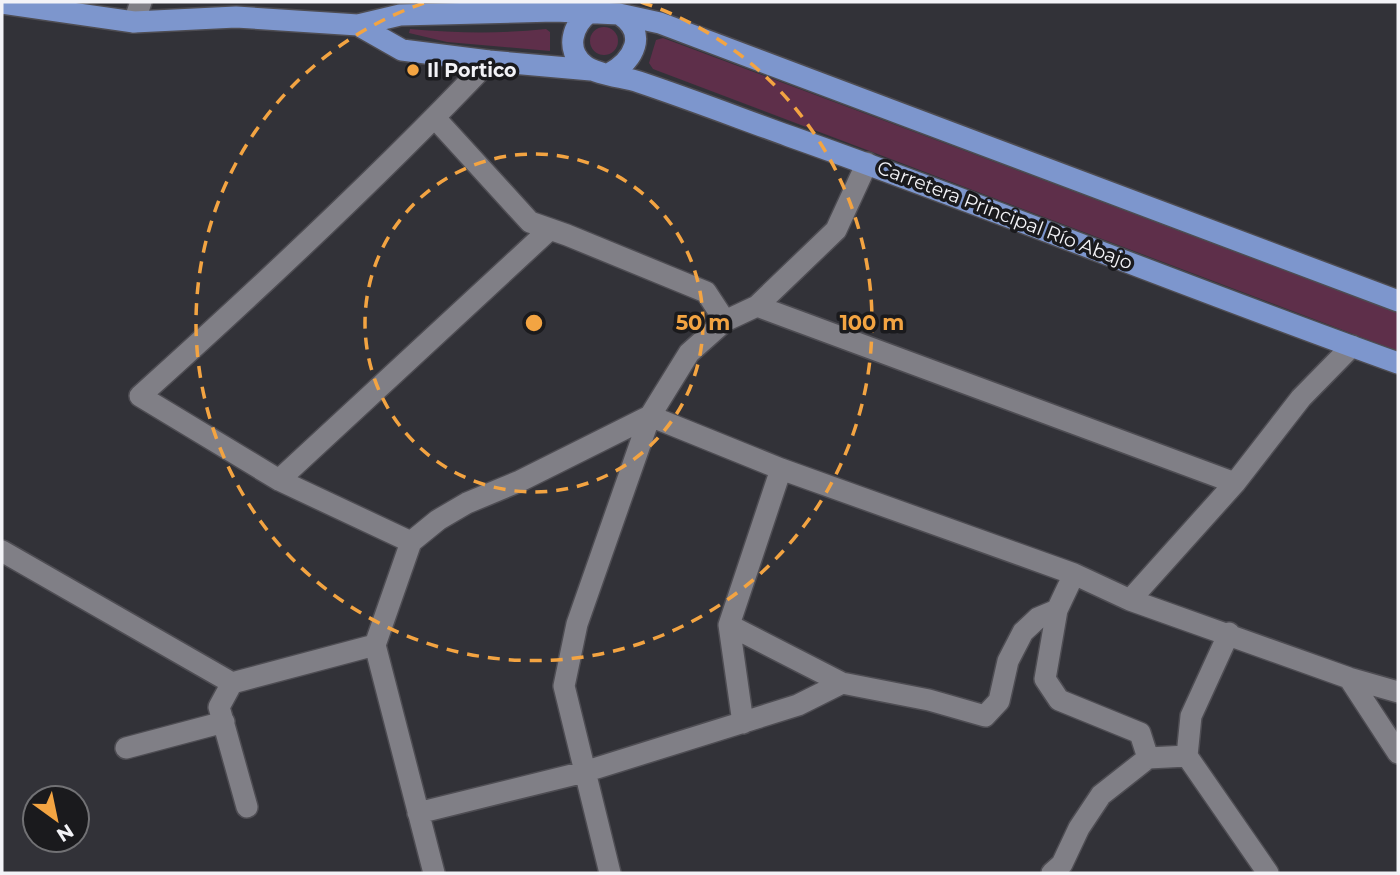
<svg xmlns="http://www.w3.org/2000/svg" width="1400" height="875" viewBox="0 0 1400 875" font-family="Montserrat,sans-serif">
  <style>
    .green { fill: #5e2f4a }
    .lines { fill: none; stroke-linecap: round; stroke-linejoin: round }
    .minor-casing { stroke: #4e4d53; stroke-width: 24 }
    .major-casing { stroke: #4e4d53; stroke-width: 24 }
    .minor { stroke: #807f86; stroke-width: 21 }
    .major { stroke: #7d96cd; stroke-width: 21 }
    .ring { fill: none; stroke: #f3a442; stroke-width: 3.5; stroke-dasharray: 12 9 }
    .poi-dot { fill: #f3a442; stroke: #1a1a1d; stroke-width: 2.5 }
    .labels { text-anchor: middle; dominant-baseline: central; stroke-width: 7; stroke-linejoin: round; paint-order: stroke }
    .poi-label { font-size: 19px; font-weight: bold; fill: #f3f3f7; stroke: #1a1a1d; text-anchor: start }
    .street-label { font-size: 19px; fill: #f3f3f7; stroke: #1a1a1d }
    .centre { fill: #f3a442; stroke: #1a1a1d; stroke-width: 3.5 }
    .ring-label { font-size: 21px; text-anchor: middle; font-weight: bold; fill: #f3a442; stroke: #1a1a1d; stroke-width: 7; stroke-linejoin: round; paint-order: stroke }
  </style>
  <rect width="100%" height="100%" fill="#323238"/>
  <path class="green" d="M590 41a14 14 0 1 1 28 0a14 14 0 1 1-28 0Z
    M410,29C456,33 500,34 546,29L550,32V51L447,42L409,33Z
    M663,38L1398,313V351L653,69L649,63L656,40Z"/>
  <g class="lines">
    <defs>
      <path id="minor" d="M134,22L141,2
        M489,61C378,178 260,288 140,396L279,480L411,542L438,520L467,503L520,481L650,416L781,469L1074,574L1130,600L1349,678L1398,692
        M435,118L530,222L567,235L706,292L725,321
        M757,306L1235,483
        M279,480L549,230
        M2,551L232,683
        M1074,574L1057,610L1045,679L1059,700L1140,733L1148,758
        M1130,600L1235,483L1301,398L1352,346
        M729,625L842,683
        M375,645L434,873
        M1349,678L1398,753
        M743,723L729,625L781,469
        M126,748L224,722
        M1187,756L1268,873
        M247,807L219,707L232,683L375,645L411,542
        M418,813L584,772L798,705L842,683L929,700L985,716L999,701L1008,661L1023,632L1038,618L1057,610
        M610,873L564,686L577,624L650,416L689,353L725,321L757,306L836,230L867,163
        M1052,873L1062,864L1079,828L1101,795L1148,758L1187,756L1191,716L1229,633"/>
      <path id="major" d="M2,3L134,22L236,17L358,25L400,15L555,11L619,14L660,23L1398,301
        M590,12C572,25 565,50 584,65C596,75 624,77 639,82C690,99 739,118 789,136C993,208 1194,290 1398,363
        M358,25L402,50L489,61L591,70
        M609,74C634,60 649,33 619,14"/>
    </defs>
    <use href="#minor" class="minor-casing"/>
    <use href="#major" class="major-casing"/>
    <use href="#minor" class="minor"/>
    <use href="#major" class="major"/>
  </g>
  <g class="ring">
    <circle cx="534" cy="323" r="169"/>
    <path d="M641 2A338 338 0 1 1 427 2"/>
  </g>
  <circle class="poi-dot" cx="413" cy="70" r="7"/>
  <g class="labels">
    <g class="poi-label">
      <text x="427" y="70">Il Portico</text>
    </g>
    <g class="street-label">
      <text transform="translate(1005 215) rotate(21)">Carretera Principal Río Abajo</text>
    </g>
  </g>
  <circle cx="534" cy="323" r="10" class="centre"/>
  <g class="ring-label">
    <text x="703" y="330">50 m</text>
    <text x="872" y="330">100 m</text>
  </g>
  <rect width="1400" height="875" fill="none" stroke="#f3f3f7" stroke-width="7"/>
  <g transform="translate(56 819) rotate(147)"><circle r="33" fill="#1a1a1d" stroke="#717174" stroke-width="2"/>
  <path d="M0-5L12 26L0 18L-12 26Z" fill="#f3a442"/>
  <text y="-10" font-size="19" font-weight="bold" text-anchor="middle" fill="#f3f3f7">N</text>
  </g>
</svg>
